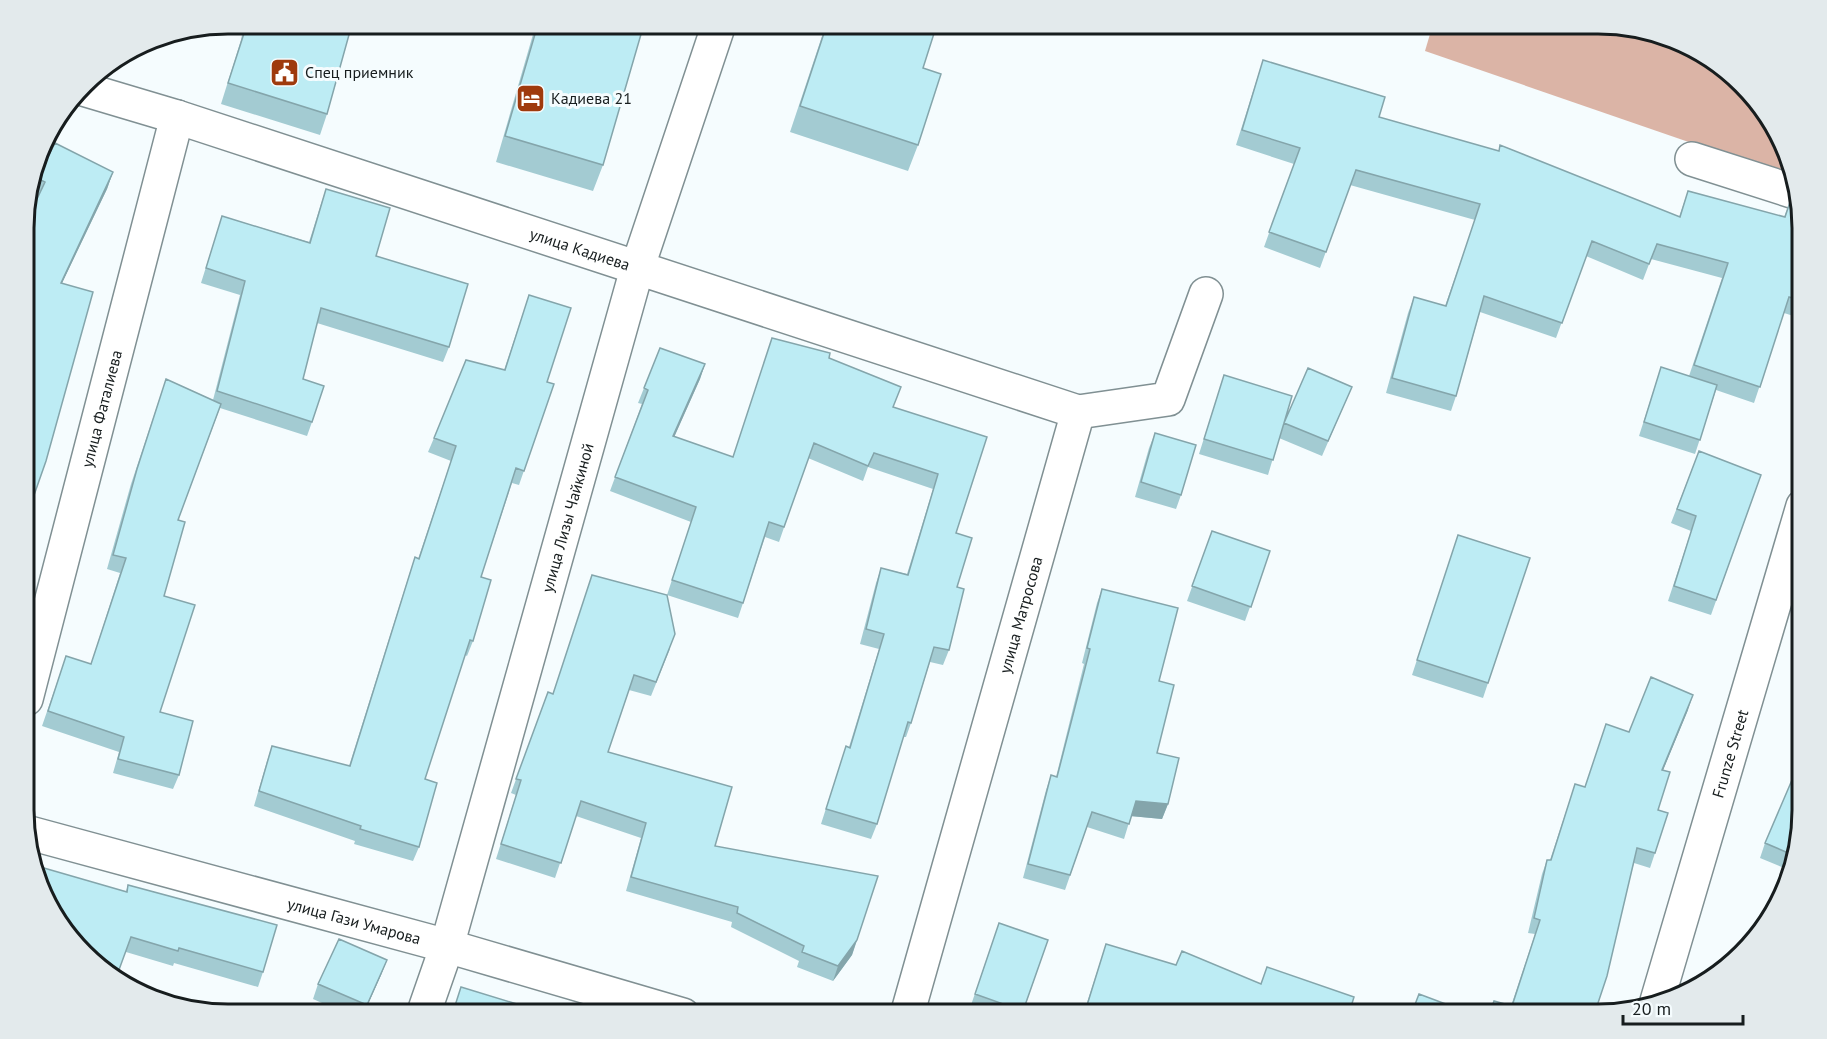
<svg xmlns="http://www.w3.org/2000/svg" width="1827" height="1039" viewBox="0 0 1827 1039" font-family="'PT Sans',sans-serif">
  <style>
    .forest { fill: #dbb4a6 }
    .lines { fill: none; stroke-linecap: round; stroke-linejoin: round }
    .street-casing { stroke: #809093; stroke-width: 36 }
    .street { stroke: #fff; stroke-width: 33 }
    .wall { fill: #a3cbd2 }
    .shaded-wall { fill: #84a5ab }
    .building { fill: #bdecf4; stroke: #84a5ab; stroke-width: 1.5 }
    .labels { text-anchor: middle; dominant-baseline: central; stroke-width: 6; stroke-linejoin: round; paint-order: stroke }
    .poi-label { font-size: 16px; fill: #171d1e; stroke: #f5fcfe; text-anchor: start }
    .street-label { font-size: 16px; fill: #171d1e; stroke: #f5fcfe }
    .rim { fill: none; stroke: #171d1e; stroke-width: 3 }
  </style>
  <rect width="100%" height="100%" fill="#f5fcfe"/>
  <path class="forest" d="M1433,24H1599L1700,51L1769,115L1790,177L1425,51Z"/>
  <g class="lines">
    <defs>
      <g id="street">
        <path id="s1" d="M83,89L177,117L1078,412"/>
        <path d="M1692,159L1795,192"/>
        <path id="s2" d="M26,699L177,117"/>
        <path id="s3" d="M26,832L447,946L683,1015"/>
        <path id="s4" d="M1657,1001L1803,506"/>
        <path id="s5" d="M423,1015L447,946L637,269L719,24"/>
        <path id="s6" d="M907,1015L1078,412L1168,399L1206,294"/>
      </g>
    </defs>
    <use href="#street" class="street-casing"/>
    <use href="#street" class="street"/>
  </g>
  <path class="wall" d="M244,24H352L327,114L320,135L221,104L241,40Z
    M536,24H644L603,165L593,191L496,162Z
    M826,24H937L923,68L918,145L908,171L790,132Z
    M1263,60L1379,117L1679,217L1688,191L1784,217L1790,202L1803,215V319L1784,313L1754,403L1716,390L1695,454L1639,436L1661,367L1689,376L1722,278L1651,259L1643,280L1586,256L1556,338L1480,312L1456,396L1451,411L1386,393L1408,313L1414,297L1445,306L1475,220L1350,185L1320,268L1264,247L1294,164L1236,145Z
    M113,172L107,189L62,283L37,198L31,196L37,178Z
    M326,189L376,256L449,347L443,362L317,323L303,379L312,422L307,436L220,408L178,520L164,596L160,712L179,775L173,789L113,773L119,752L42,726L61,671L91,664L120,573L107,569L131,484L166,379L213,400L240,295L201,283L222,216L309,242L321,204Z
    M529,295L547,382L554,384L519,485L512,483L481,577L473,641L467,656L465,655L425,779L419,847L413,861L354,844L355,841L254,806L267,761L272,746L349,766L410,572L415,557L418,559L451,461L428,452L434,438L504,370Z
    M829,358L893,408L987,437L956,533L957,587L949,650L943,665L930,662L911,723L906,737H903L877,824L871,839L821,824L846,746L849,747L879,649L860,644L876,583L881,568L907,574L933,489L868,467L863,481L808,458L779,542L765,537L738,618L667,595L691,522L610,491L642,404L638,403L644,388L705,364L700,379L674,437L732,457Z
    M1224,375L1284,423L1352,387L1322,456L1279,438L1268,475L1199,454Z
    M1155,433L1181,495L1176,509L1135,497L1149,448Z
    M1699,451L1761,475L1711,615L1668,601L1691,531L1671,523Z
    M1212,531L1270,551L1245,621L1187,601Z
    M1458,535L1488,683L1483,698L1412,675Z
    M592,575L670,649L651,696L629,690L608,752L715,846L857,940L852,955L833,981L797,967L799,961L731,927L732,922L626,891L641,838L576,816L555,878L496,859L516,795L511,793L548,692L553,694Z
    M1102,589L1159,681L1157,753L1168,804L1162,819L1131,816L1124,839L1087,827L1065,890L1023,878L1046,790L1051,775L1056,777L1084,664L1082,663L1097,603Z
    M1688,710L1663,770L1658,810L1655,853L1650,868L1634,863L1594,1015H1488L1494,1001L1511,1006L1535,934L1528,933L1542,874L1547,860H1550L1575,784L1584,787L1629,732Z
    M1803,824L1789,870L1760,858L1765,843Z
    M128,885L263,972L258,987L174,963L173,966L126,952V891Z
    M999,923L1048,940L1022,1015H988L970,1008Z
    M1106,944L1176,965L1261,984L1350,1010L1362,1015H1083Z
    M387,960L381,975L363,1015H349L313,999L318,984Z"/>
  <path class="shaded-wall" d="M113,172L107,189L54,300L61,283Z
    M705,364L700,379L668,451L673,436Z
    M1693,695L1688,710L1657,785L1662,770Z
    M1136,801L1168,804L1162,819L1130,816Z
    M857,940L852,955L833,981L838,966Z
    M387,960L381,975L363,1015L367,1005Z"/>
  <path class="building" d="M247,24H352L327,114L228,83Z
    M538,24H644L603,165L505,136Z
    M827,24H937L923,68L941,74L918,145L800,106Z
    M1263,60L1385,97L1379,117L1499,151L1500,145L1680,217L1688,191L1785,217L1790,202L1799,205L1803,215V301L1789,297L1760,387L1694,365L1728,263L1657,244L1649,264L1592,241L1562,323L1484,296L1456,396L1392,378L1414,297L1446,306L1480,204L1356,170L1326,252L1269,232L1300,148L1242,130Z
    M55,143L113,172L61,283L93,292L46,461L26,518V222L45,182L37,178Z
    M326,189L390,208L376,256L468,284L449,347L321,308L303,379L324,386L312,422L217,391L245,281L206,268L222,216L310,243Z
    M529,295L571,308L547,382L554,384L524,471L516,468L481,577L491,580L473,641L470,640L425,779L437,783L419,847L360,829L361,826L259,791L272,746L350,766L415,557L419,559L456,446L434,438L466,360L505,370Z
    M772,338L830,353L829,358L901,387L893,407L987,437L956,533L972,538L957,587L964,589L949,650L934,647L911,723L908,722L877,824L826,809L846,746L850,748L884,634L866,629L881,568L908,575L938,474L874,453L868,466L814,443L784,527L769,522L743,603L672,580L696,507L615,477L648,390L644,388L660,348L705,364L673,436L733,457Z
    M1661,367L1717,385L1700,440L1644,422Z
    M1308,368L1352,387L1328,441L1284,423Z
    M1224,375L1292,396L1273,460L1204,439Z
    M166,379L221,404L178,520L185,522L164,596L195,605L160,712L193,721L179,775L118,759L124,737L48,711L66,656L91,664L126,558L113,555L137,469Z
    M1155,433L1196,445L1181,495L1141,482Z
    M1699,451L1761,475L1716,600L1674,586L1696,516L1677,509Z
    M1212,531L1270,551L1251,607L1192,586Z
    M1458,535L1530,558L1488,683L1417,660Z
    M592,575L667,595L675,634L656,682L634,675L608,752L732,787L715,846L878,876L857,940L838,966L802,952L804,946L737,913L738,907L631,877L646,823L581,801L561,863L501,844L521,780L516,779L548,692L553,694Z
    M1102,589L1178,608L1159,681L1174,685L1157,753L1179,758L1168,804L1136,801L1129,824L1092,812L1070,875L1028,864L1051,775L1057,777L1090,649L1087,648Z
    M1651,677L1693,695L1662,770L1670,772L1658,810L1668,813L1655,853L1637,848L1607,976L1594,1015H1581L1573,1012L1572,1015H1489L1494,1001L1512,1006L1540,920L1534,918L1547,860H1551L1575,784L1585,787L1606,724L1629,732Z
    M1792,780L1803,785V824L1793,855L1765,843Z
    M37,866L127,892L128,885L277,925L263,972L179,948L178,951L131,937L116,978L59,924Z
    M999,923L1048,940L1023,1011L975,994Z
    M339,939L387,960L367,1005L318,984Z
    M1106,944L1176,965L1182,951L1261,984L1267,967L1354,997L1350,1010L1362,1015H1084Z
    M461,987L553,1015H452Z
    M1419,994L1475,1015H1411Z
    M229,1004L252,1012L251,1015H228L225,1014Z"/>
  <defs>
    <symbol id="civic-square" viewBox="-11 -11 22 22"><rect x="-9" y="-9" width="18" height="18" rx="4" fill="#9f3a0d" stroke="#f5fcfe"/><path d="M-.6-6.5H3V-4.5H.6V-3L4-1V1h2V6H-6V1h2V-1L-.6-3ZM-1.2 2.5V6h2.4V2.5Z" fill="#fff"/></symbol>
    <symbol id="hotel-square" viewBox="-11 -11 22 22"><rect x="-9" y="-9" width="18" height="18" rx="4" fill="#9f3a0d" stroke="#f5fcfe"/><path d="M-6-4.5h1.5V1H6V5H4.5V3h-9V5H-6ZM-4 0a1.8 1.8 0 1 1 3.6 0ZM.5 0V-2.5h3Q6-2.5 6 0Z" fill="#fff"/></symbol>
  </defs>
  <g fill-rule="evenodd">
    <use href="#civic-square" x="268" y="56" width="33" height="33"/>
    <use href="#hotel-square" x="514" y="82" width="33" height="33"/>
  </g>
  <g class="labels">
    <g class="poi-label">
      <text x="305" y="72">Спец приемник</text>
      <text x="551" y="98">Кадиева 21</text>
    </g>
    <g class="street-label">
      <text stroke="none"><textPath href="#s1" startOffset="522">улица Кадиева</textPath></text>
      <text stroke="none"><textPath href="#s2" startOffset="300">улица Фаталиева</textPath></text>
      <text stroke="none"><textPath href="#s5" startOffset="518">улица Лизы Чайкиной</textPath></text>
      <text stroke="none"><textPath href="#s6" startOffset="416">улица Матросова</textPath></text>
      <text stroke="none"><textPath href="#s4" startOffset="258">Frunze Street</textPath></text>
      <text stroke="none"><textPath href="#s3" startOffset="340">улица Гази Умарова</textPath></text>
    </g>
  </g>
  <path d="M0 0H1827V1039H0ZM228 34H1598A194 194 0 0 1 1792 228V810A194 194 0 0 1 1598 1004H228A194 194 0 0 1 34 810V228A194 194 0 0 1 228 34Z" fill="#e3eaec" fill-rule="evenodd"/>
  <path class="rim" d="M228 34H1598A194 194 0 0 1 1792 228V810A194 194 0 0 1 1598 1004H228A194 194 0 0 1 34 810V228A194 194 0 0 1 228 34Z"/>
  <path d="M1623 1015v9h120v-9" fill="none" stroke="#171d1e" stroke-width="3"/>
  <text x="1632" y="1015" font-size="18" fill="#171d1e" stroke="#f5fcfe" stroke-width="4.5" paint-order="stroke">20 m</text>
</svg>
